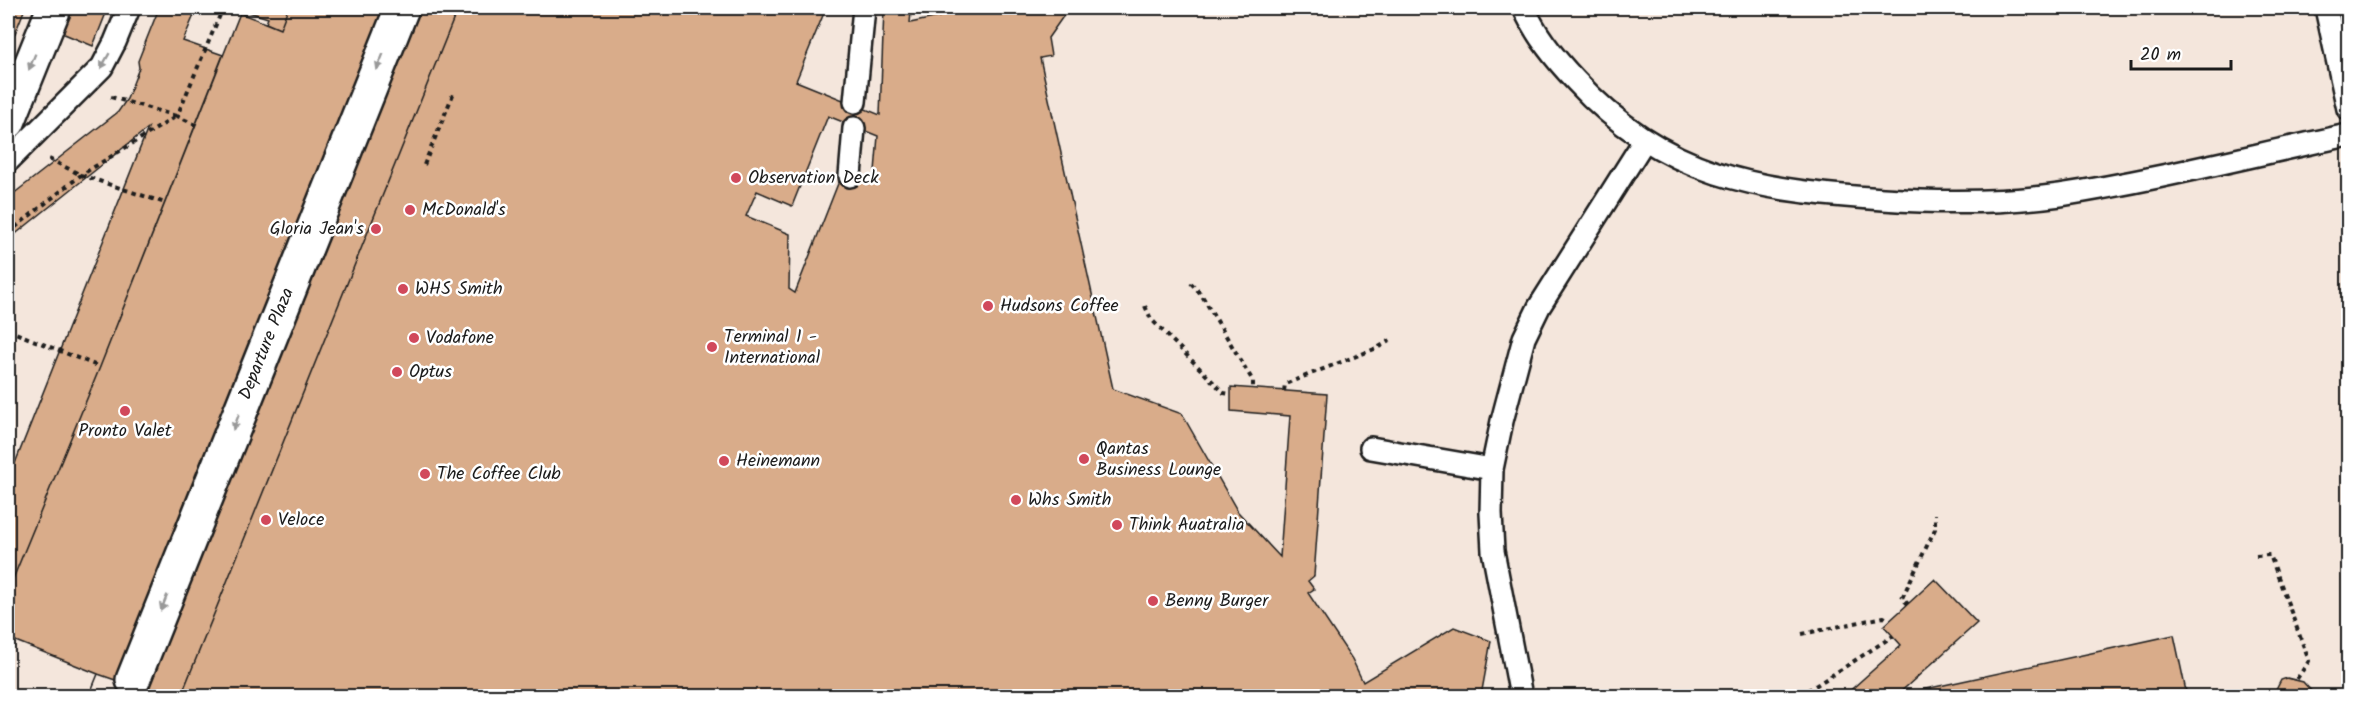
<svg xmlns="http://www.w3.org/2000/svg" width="2356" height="704" viewBox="0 0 2356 704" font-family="Kalam,sans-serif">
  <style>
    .built { fill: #f4e6dc }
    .building { fill: #d9ac8a; stroke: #1c1c1c; stroke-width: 1.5; fill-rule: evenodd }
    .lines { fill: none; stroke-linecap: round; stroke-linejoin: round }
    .service-casing { stroke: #1c1c1c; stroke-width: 26 }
    .tertiary-casing { stroke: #1c1c1c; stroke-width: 38 }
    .path { stroke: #1c1c1c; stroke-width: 4; stroke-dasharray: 4.5 4.5; stroke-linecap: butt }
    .service { stroke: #fff; stroke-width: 21 }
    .tertiary { stroke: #fff; stroke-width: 33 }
    .oneway { fill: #999 }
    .poi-dot { fill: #d1495b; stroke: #fff; stroke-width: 2 }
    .labels { text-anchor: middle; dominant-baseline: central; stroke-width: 5; stroke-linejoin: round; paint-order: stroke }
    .poi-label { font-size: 18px; fill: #1c1c1c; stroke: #fff; text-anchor: start }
    .street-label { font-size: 18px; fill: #1c1c1c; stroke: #fff }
  </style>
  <rect width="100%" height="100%" fill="#fff"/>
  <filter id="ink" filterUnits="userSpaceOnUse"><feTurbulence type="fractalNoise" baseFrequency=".0167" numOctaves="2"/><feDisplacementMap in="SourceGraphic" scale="12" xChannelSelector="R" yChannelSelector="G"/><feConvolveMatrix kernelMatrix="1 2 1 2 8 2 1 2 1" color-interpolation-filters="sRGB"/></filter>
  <g filter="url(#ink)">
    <path class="built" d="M8,8H2348V696H8Z"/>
    <path class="building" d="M8,8H25L8,51Z
      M73,8H108L93,46L62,33Z
      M159,8H197L183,41L223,55L100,367L8,591V481L148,128L8,240V198L118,112L127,99L139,68L138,61Z
      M236,8H288L280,29L266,23L268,18Z
      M288,8H458L181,696H8V591L100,367L240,13L280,29Z
      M458,8H826L796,81L880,115L884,9L911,12L910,23L939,17L937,8H1069L1048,38L1051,56L1040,58L1113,389L1182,414L1238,512L1280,557L1290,416L1231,411V387L1327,394L1314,576L1308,581L1314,589L1308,593L1352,659L1363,682L1454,627L1491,641L1481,696H181ZM828,116L878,136L874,183L839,181L795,293L789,289L790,234L746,216L757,191L792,206Z
      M1935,579L1977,623L1896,696H1844L1901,645L1884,626Z
      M2174,635L2187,696H1908L1912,692Z
      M8,638L98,674L89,696H8Z
      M98,674L161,696H89Z
      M2287,678L2303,682L2314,694L2310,696H2268L2276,690L2281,680Z"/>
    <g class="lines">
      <defs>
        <path id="service" d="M1524,8C1535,34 1556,60 1576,81C1664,177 1760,191 1883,199C1942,203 2002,203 2060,195C2157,180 2253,155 2348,135
          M2326,8L2348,109
          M855,102L864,8
          M8,161L102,67L115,42L129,8
          M850,176L854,128
          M1371,448L1492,469
          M1521,696L1493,551L1491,513L1492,469L1502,421L1524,338L1539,307L1644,141"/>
        <path id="tertiary" d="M8,122L54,8
          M133,680L402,8"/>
      </defs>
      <use href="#service" class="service-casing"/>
      <use href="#tertiary" class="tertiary-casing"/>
      <path class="path" d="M111,97L176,116
        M196,125L177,116L223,8
        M49,159L81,175L165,203
        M424,165L454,92
        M8,233L81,175L177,116
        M1191,283L1201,294L1253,381V389
        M1145,306L1151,319L1224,393L1231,394
        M8,330L100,367
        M1284,391L1285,384L1377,348L1391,340
        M2256,556L2270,555L2309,661L2296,680
        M1908,604L1902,598L1935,529V514
        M1802,634L1884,617L1889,621
        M1799,694L1812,688L1893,636"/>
      <use href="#service" class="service"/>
      <use href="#tertiary" class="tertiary"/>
    </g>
    <defs><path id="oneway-solid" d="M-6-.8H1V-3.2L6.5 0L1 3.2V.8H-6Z" transform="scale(1.5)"/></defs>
    <g class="oneway">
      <use href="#oneway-solid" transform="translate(105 61) rotate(120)"/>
      <use href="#oneway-solid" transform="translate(32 62) rotate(112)"/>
      <use href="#oneway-solid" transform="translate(380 62) rotate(112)"/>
      <use href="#oneway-solid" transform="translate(236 422) rotate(111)"/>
      <use href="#oneway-solid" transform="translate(164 603) rotate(112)"/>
    </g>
  </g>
  <g class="poi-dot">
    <circle cx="736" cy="178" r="6"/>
    <circle cx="410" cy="210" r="6"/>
    <circle cx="376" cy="229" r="6"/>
    <circle cx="403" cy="289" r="6"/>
    <circle cx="988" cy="306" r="6"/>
    <circle cx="414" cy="338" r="6"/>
    <circle cx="712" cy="347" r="6"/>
    <circle cx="397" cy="372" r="6"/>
    <circle cx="125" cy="411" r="6"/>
    <circle cx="1084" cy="459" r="6"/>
    <circle cx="724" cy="461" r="6"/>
    <circle cx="425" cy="474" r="6"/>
    <circle cx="1016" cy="500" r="6"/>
    <circle cx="266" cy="520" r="6"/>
    <circle cx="1117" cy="525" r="6"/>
    <circle cx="1153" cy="601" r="6"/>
  </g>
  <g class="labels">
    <g class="poi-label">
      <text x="748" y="178">Observation Deck</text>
      <text x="422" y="210">McDonald's</text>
      <text x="364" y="229" text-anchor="end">Gloria Jean's</text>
      <text x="415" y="289">WHS Smith</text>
      <text x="1000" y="306">Hudsons Coffee</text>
      <text x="724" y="337">Terminal 1 -<tspan x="724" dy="21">International</tspan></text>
      <text x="426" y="338">Vodafone</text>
      <text x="409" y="372">Optus</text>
      <text x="125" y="431" text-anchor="middle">Pronto Valet</text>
      <text x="1096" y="449">Qantas<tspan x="1096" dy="21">Business Lounge</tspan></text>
      <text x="736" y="461">Heinemann</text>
      <text x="437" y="474">The Coffee Club</text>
      <text x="1028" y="500">Whs Smith</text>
      <text x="278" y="520">Veloce</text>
      <text x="1129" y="525">Think Auatralia</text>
      <text x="1165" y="601">Benny Burger</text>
    </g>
    <g class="street-label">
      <text transform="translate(267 344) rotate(-68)">Departure Plaza</text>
    </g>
  </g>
  <rect width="2356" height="704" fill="none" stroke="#fff" stroke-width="30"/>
  <rect x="15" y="15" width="2326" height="674" fill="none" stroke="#1c1c1c" stroke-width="2" filter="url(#ink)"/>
  <path d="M2131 60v9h100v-9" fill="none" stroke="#1c1c1c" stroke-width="3"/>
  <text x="2140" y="60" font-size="18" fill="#1c1c1c" stroke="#ffffff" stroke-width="4.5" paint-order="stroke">20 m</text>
</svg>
